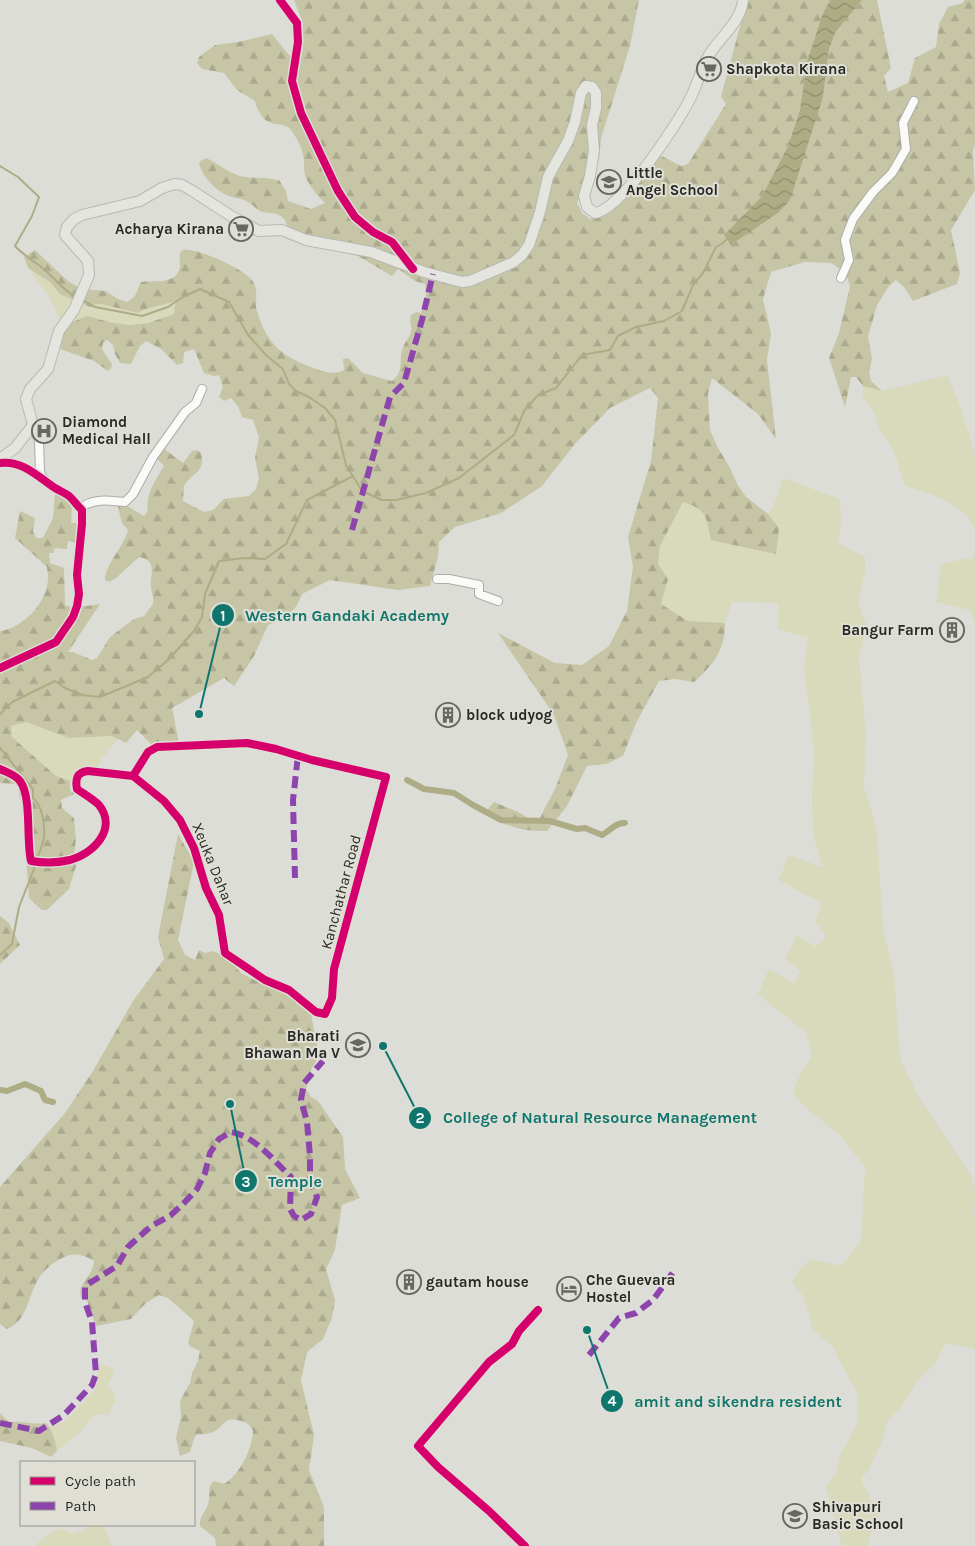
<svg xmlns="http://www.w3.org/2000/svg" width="975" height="1546" viewBox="0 0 975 1546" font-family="Karla,sans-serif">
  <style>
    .green { fill: #d9d9bc }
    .forest { fill: url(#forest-firs) }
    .water { fill: url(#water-waves) }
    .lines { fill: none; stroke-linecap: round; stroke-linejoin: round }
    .stream { stroke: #adac85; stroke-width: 2 }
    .canal { stroke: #adac85; stroke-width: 6 }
    .minor-casing { stroke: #acaca8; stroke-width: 10 }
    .major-casing { stroke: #b8b8b5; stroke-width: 12 }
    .minor { stroke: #fafaf9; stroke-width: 8 }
    .major { stroke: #e5e5df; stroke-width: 10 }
    .quiet { stroke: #8e44ad; stroke-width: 6; stroke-dasharray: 12 6; stroke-linecap: butt }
    .cycleway-casing { stroke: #dfdfd6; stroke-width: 11 }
    .cycleway { stroke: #d6006c; stroke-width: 8 }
    .labels { text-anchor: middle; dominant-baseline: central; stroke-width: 4; stroke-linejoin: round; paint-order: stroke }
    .poi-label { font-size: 15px; font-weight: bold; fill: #282825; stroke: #dfdfd6; text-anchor: start }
    .street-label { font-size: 15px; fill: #282825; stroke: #dfdfd6 }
    .leader { fill: none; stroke: #0f766e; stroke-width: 2 }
    .callout-dot { fill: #0f766e; stroke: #dfdfd6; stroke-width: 2 }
    .mark-label { font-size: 15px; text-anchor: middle; font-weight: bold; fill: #fff }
    .callout-label { font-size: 16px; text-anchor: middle; font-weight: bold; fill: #0f766e; stroke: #dfdfd6; stroke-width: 4; stroke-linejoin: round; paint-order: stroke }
  </style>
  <defs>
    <pattern id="forest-firs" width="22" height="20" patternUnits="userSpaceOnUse" patternTransform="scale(1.25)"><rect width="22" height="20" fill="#c6c5a5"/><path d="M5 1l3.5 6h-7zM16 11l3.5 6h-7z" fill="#aaa98e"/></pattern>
    <pattern id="water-waves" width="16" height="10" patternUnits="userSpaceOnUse" patternTransform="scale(1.25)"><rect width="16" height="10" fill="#adac85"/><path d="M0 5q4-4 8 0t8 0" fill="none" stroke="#8d8c6d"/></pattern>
  </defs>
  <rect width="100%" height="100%" fill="#ddddd8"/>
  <path class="green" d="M28,268L50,282L60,294L89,307L96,304H101L138,313L146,309L176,301L174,314L148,323L129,325L109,322L87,316L63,326L48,295Z
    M947,375L961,408L975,455V531C966,503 930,494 905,486L894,452L879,428L875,414L863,396V386L883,391Z
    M783,478L840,499L841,522L838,543L865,557V572L858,602L867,627L859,656L866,734L864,787L877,830L883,928L894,974L900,1059L919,1097L971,1175L975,1191L974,1219L975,1220V1349L946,1343L935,1363L915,1384L902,1406L888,1420L882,1441L869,1469L861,1479L879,1517L873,1526L867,1546H842L828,1494L825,1487L836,1473L841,1453L857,1425L858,1395L832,1346L813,1330L803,1296L792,1282C796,1272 803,1265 812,1259L841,1266L861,1241L865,1167L838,1133L807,1109L793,1093L798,1079L812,1055L805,1032L758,994L769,969L794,983L801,971L785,959L797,935L816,947L826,935L815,922L821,903L779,880L789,855L822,867L813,833L812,796L814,752L804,667L808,638L778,629V603L732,602L725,623L688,621L661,604L668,579L658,564L660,546L683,501C707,509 706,517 711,540L779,528L768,514L776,500Z
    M975,551V623L970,610L936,602L941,564L973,557Z
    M25,722L69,738L112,736L118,739L101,760L97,769L78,772L70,781L56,776L12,737L10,726Z
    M99,1364L115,1369L108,1385L113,1391L116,1400L108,1415L95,1414L79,1433L57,1451L50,1427L67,1420L96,1388Z
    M103,1525L112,1546H35L43,1538L59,1528L74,1534L90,1526Z"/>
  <path class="forest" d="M294,0H639L630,46L601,138L599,159L587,174L577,203L582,213L590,219L620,204L660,155L681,166L688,164L726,104L721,97L747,0H830L823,13L807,61L800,110L788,146L762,196L724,235L731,245L753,229L823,97L829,49L835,33L862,0H877L891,68L884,76L888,92L908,83L915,58L936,47L939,24L948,7L963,3L964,0H975V144L973,151L975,190L951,230L960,273L957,284L913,301L904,287L896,280L889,286L877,305L868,337L872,359L869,372L871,381L882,391L863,386L856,377H851L845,407L829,358L839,333L850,286L845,272L831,263L805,262L771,272L763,299L771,334L767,360L776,439L758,414L712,378L708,394L710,430L718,448L730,468L737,484L746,497L768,514L779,528L776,554L711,540C706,517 707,509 683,502L660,546L658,564L668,579L661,604L688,621L725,623C725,650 714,664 694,682L675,679L659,681L636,723L623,756L606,764L587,766L567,806L547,831C526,832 504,826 487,815V810L494,802L518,812L537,823L555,789L568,755L554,715L498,633L555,663L582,665L609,646L627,611L633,567L628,537L651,461L658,398L650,388L610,408L575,444L542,486L501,513L455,527L439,542L438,557L430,586L398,590L330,580L302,594C295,613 286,618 268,625L254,656L234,686L224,678L172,708L179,743L152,745L137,730L126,743L112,736L69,738L26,722L11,726L12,737L56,776L70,781V791L76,793L61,800L62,808L74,818L76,839L74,856L76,866L69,889L47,910H42L29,898L23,810L17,784L0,783V631C23,628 47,603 48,579C49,575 47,571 47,567L15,538L20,511L35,518L33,531L36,538H43L53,518L55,493L72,505L71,523H79L78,543L68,541L67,549L55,548L53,553H49L50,563L64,568L65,605L73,608L67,617L72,624L80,607L100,604L68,652H73L92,660L97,658L110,637L134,619L144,616L153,604C154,598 152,594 151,588C149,575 159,562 140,557C128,564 123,575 109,582L105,580C105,565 124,546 128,530L122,523L117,503L124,504L144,516L148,511C145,495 156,479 164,466L156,458L163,448L183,463L192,451L197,450L201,453C206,473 192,472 184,486L183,501L204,512L213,510L224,499L249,496L256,489L259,479L255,458L259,437L253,420L242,417L238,406L231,398L224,401L219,397L223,387L219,375L214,376L204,373L194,349L184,352L183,363L177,365L161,349L146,341L140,346L131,364L120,363L115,354L113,345L107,340L103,343L102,349L112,364L111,369L108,371L94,361L60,349L63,335V326L87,316L109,322L129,325L148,323L174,314L176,301L146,309L138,313L101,304H96L90,307L60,294L50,282L28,268L24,257L35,250L69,282L82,289L106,291L118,299L127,302L135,296L141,282C152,280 174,285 179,270C181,265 179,259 180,253L183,250C198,248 242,268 252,280C258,289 256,297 256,306C256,311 259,315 260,320C269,346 286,358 311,367C321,371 334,376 344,370L343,359L348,358L363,373L392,381C406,371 397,358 404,345C406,340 411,336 411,331C412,325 409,321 411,315L416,312L421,313L426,296L425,284L415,281L398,269L392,276L358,256L338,250L313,246L287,239C288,231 289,220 279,215C274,212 266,214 260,211C255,208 250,202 244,200C239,198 234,198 229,196C216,191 201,176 199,162L206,158C217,163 229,173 240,176C254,179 266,177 279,180L286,191L288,201L311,209L325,203C318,196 310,187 306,178C303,170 305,163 303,155C302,147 296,137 291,130C282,118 264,134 255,101L237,90L224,73L202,69L197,63L199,57L215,45L238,42L272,34L288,54L296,61L303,50V23Z
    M178,834L194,862L178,940L185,955L195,960L199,950L205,953L213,951L227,957L241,973L264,985L289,994L302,1004L311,1014L319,1056L311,1070L306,1089L311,1097L318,1101L343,1137L345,1169L360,1198L342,1205L335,1250L326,1269L335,1300L332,1318L323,1339L307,1352L301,1380L314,1435L309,1470L324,1507V1546H216L215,1538L200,1526C199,1516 206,1512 208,1504C211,1495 206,1488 214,1481L224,1484C240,1475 252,1449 253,1431C250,1425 247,1422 241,1421C221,1415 225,1429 210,1433C205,1435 200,1433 195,1436L190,1452L180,1456L176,1438L181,1417L180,1401L190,1383L192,1373L198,1361L200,1351L191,1347L188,1343L194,1321L168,1298L159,1295L146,1303L131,1319L96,1326L87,1300L82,1299C74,1286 94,1276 94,1261C83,1254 74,1252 62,1258C52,1263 45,1269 39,1278C28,1295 28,1321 7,1329L0,1324V1187L65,1113L93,1071L133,1001L164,959L158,937Z
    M0,916L9,923L20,945L0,964Z
    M0,1413L9,1422C22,1421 32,1425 46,1423C53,1430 55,1441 57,1451L51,1457L32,1448L0,1441Z"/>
  <path class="water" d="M830,0H862L835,33L829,49L823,97L790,200L779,212L731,245L724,235L762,196L788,146L800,110L807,61L823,13Z"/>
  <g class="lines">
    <path class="stream" d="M0,166L18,177L39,197L32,216L15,246C24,256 36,262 46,271C57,281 62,288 75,297
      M82,300L95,307L142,316L168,307L183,297L200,289L229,302L248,335L267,356L283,369L289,384L296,391L309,397L325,408L335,420L346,465L362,491L382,500H396L426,493L459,478L514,435L524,411L538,395L556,388L582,355L610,350L618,336L636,327L664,321L682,311L693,285L703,273L716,247L723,243L728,238
      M0,714L12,702L55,681L65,688L82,695L100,697L148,677L169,659L194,631L202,617L205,594L219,561L245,558L265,559L286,544L307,500L353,476
      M0,748L33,789V798C42,805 45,824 44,836C44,843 39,852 37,859
      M0,955L12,944L19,907L36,864"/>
    <path class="canal" d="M407,780L424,789L454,793L473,805L501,820L550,821L577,829L585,828L602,835C610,831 616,822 625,823
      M0,1090L7,1091L25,1084L41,1091L45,1100L53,1102"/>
    <defs>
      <path id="minor" d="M280,0L297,23L298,42L292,81L301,113L338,191L355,217L373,232L392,242L412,267
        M841,278L849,260L845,240L853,219L873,192L892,173L906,149L903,123L914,101
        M33,425L39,441L40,472L43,478
        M0,463C23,460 38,477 55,488C60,491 65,493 69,496C74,500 77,506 82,510V524L77,575L79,594L77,606L73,617L56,642L0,668
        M80,509C92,497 110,501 125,502L133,494L153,457L173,429L185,412L196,403L202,389
        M437,579H449L479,585V594L498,601
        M0,769C6,772 16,775 20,781C32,797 26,841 31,861C43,863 57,863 70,860C93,854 118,829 99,805C93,799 84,794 77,789C75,779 77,772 88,771L133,776L148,752L157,747L247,743L276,749L312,760L386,777L334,969L332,998L325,1014L316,1012L289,990L265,980L225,953L219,915L206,888L194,848L180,820L164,801L133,776
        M525,1546L489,1511L438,1467L418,1446L489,1362L512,1344L519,1331L538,1310"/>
      <path id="major" d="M0,459L15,448L33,425L26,399L30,389L48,369L59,331L74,310L89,275L88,261L65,235L67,227L74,219L82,215L140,201L162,188L175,184L182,185L191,190L231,216L259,231L282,230L306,240L371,252L424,272L462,282L470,281L514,262L522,255L529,245L540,212L548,177L568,141L575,122L581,93L586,86L592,87L596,93V108L592,125L594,151L590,176L584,196L587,207L595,213C621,210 679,122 691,97C698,83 701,68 709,55C720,37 741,22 743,0"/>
    </defs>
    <use href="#minor" class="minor-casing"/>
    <use href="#major" class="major-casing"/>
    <use href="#minor" class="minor"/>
    <use href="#major" class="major"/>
    <path class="quiet" d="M352,530L390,397L404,383L422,320L433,274
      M295,878L293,800L298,755
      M589,1355L619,1318L636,1313L653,1300L674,1271
      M0,1423L39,1431L64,1415L92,1385L96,1374L92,1322L85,1302V1286L117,1266L128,1247L150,1227L171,1215L184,1203L197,1189L205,1173L210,1153L219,1139L231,1132C255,1136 274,1161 291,1177L290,1209L294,1216L301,1220L311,1214L317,1197L310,1179V1156L307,1122L301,1100L304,1083L323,1061"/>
    <defs>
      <path id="cycleway" d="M280,0L297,23L298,42L292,81L301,113L338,191L355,217L373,232L392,242L413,269
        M0,463C23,460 38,477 55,488C60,491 65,493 69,496C74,500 77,506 82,510V524L77,575L79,594L77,606L73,617L56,642L0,668
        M0,769C6,772 16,775 20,781C32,797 26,841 31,861C43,863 57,863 70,860C93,854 118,829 99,805C93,799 84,794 77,789C75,779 77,772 88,771L133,776L148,752L157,747L247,743L276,749L312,760L386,777L334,969L332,998L325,1014L316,1012L289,990L265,980L225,953L219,915L206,888L194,848L180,820L164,801L133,776
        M525,1546L489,1511L438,1467L418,1446L489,1362L512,1344L519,1331L538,1310"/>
    </defs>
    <use href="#cycleway" class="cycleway-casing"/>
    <use href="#cycleway" class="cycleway"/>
  </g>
  <defs>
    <symbol id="supermarket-ring" viewBox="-11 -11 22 22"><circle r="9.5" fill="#dfdfd6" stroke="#676764" stroke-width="1.5"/><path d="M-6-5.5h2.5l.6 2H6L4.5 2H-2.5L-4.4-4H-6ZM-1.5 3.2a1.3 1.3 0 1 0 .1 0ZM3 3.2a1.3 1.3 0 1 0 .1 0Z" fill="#676764"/></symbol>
    <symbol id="school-ring" viewBox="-11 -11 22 22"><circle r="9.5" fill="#dfdfd6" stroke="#676764" stroke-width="1.5"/><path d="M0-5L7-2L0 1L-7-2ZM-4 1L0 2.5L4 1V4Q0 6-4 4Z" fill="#676764"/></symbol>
    <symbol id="hospital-ring" viewBox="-11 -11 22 22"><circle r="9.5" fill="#dfdfd6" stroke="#676764" stroke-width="1.5"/><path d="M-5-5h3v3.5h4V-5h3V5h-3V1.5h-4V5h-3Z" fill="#676764"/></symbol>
    <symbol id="building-ring" viewBox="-11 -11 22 22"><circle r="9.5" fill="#dfdfd6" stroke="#676764" stroke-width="1.5"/><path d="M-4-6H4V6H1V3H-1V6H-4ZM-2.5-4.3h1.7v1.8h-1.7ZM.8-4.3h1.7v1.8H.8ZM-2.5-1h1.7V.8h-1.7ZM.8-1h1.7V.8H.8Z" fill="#676764"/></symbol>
    <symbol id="hotel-ring" viewBox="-11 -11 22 22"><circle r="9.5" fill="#dfdfd6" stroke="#676764" stroke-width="1.5"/><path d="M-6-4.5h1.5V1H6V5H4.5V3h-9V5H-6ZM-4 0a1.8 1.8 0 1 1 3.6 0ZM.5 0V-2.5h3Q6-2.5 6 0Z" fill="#676764"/></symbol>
  </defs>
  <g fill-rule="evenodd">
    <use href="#supermarket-ring" x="695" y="55" width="28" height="28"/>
    <use href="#school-ring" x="595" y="168" width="28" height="28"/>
    <use href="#supermarket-ring" x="227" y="215" width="28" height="28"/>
    <use href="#hospital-ring" x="30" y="417" width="28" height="28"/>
    <use href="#building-ring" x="938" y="616" width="28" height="28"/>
    <use href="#building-ring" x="434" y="701" width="28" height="28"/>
    <use href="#school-ring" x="344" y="1031" width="28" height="28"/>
    <use href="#building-ring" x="395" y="1268" width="28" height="28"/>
    <use href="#hotel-ring" x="555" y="1275" width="28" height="28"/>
    <use href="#school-ring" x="781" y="1502" width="28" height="28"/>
  </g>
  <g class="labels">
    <g class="poi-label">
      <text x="726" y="69">Shapkota Kirana</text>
      <text x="626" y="173">Little<tspan x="626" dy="17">Angel School</tspan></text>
      <text x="224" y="229" text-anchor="end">Acharya Kirana</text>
      <text x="62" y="422">Diamond<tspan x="62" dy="17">Medical Hall</tspan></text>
      <text x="934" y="630" text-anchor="end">Bangur Farm</text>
      <text x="466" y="715">block udyog</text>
      <text x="340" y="1036" text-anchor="end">Bharati<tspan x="340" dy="17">Bhawan Ma V</tspan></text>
      <text x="586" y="1280">Che Guevara<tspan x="586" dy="17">Hostel</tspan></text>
      <text x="426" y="1282">gautam house</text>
      <text x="812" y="1507">Shivapuri<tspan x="812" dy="17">Basic School</tspan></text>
    </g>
    <g class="street-label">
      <text transform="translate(213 864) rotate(68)">Xeuka Dahar</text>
      <text transform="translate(341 892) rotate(-75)">Kanchathar Road</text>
    </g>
  </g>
  <path class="leader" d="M199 714L223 615M383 1046L420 1118M230 1104L246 1181M587 1330L612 1401"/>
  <g class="callout-dot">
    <circle cx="199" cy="714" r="5"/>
    <circle cx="383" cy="1046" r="5"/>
    <circle cx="230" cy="1104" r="5"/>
    <circle cx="587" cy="1330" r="5"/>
    <circle cx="223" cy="615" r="12"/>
    <circle cx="420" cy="1118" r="12"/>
    <circle cx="246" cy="1181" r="12"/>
    <circle cx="612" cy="1401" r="12"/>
  </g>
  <g class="mark-label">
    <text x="223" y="621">1</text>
    <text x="420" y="1123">2</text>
    <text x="246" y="1187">3</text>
    <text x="612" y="1406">4</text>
  </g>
  <g class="callout-label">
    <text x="347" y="621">Western Gandaki Academy</text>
    <text x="600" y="1123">College of Natural Resource Management</text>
    <text x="295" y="1187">Temple</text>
    <text x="738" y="1407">amit and sikendra resident</text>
  </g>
  <rect x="20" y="1461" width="175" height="65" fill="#dfdfd6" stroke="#96968f"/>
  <rect x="30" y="1477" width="25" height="8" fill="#d6006c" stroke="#96968f"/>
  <text x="65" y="1486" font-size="15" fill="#282825">Cycle path</text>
  <rect x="30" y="1502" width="25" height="8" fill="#8e44ad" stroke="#96968f"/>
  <text x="65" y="1511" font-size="15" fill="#282825">Path</text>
</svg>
